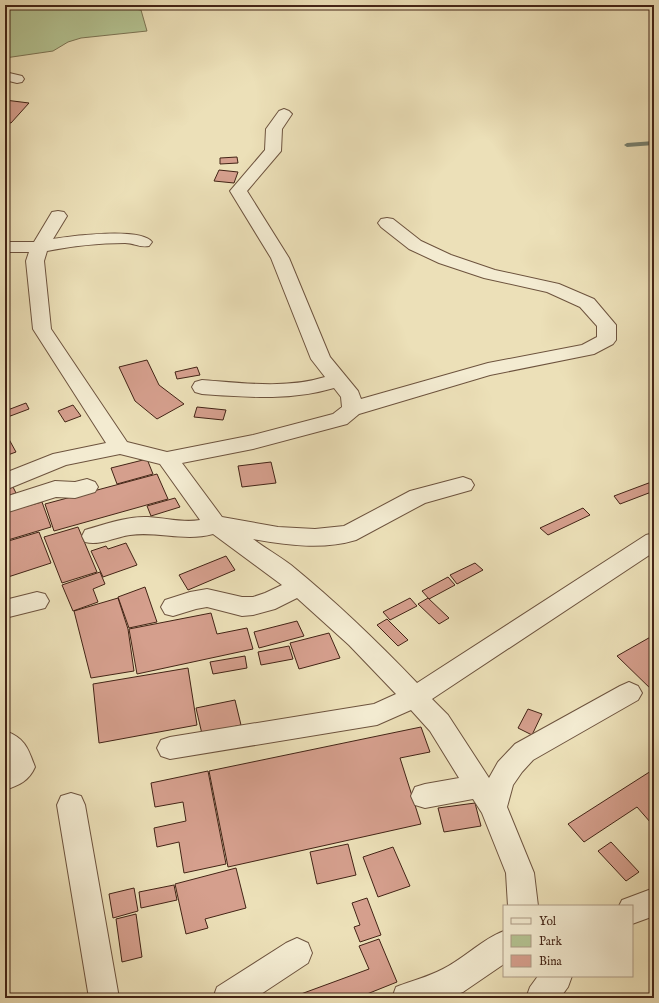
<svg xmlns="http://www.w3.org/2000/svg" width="659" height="1003" viewBox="0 0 659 1003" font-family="'IM FELL English',serif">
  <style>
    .green { fill: #b4c392; stroke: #7c7454 }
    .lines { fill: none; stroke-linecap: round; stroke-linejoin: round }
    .stream { fill: #77806f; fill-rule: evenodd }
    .building { fill: #d59f8d; stroke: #432416 }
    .minor-casing { stroke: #6d533e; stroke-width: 2 }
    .minor { fill: #f3ebd1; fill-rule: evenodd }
  </style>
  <rect width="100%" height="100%" fill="#ece0b8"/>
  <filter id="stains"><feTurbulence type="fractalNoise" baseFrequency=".005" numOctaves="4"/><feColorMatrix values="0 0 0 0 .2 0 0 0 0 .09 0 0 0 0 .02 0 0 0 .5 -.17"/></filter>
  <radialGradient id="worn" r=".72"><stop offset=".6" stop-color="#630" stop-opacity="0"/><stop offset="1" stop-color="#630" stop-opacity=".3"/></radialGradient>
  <path class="green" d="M5,5H111L141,10L147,31L81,38L68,42L53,51L5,58Z"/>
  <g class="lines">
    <path class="stream" d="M654,141V145L627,147L624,145L627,143Z"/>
  </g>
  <path class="building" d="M5,100L29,103L11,123L5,122Z
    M237,157L238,163L220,164V158Z
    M219,170L238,172L234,183L214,181Z
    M147,360L159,385L184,404L157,419L135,401L119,367Z
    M197,367L200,375L177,379L175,372Z
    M26,403L29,409L5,418V411Z
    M73,405L81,416L65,422L58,411Z
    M197,407L226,410L223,420L194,417Z
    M5,432L16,452L5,456Z
    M147,459L153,474L117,484L111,468Z
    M271,462L276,483L242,487L238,466Z
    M157,474L168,499L54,531L45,504Z
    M654,481V491L620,504L614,496Z
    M11,483L16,493L5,497V485Z
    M175,498L180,507L151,516L147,506Z
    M42,502L51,527L8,540L5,530V512Z
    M583,508L590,515L548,535L540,528Z
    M78,527L97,572L62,583L44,537Z
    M39,532L51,563L5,578V542Z
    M126,543L137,565L103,577L91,551L106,546L108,549Z
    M226,556L235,570L188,590L179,575Z
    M475,563L483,570L457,584L450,575Z
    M100,572L105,584L93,589L98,602L73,611L62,585Z
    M448,577L455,585L429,599L422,591Z
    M145,587L157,622L129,628L118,597Z
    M118,598L128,629L134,671L91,678L74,611Z
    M410,598L417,606L390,620L383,612Z
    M428,598L449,618L439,624L418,604Z
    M211,613L217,634L247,628L253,649L137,674L129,629Z
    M387,619L408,640L398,646L377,625Z
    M297,621L304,636L259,648L254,632Z
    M329,633L340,658L299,669L290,643Z
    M654,635V692L617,656Z
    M289,646L293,659L261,665L258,652Z
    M245,656L247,668L213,674L210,662Z
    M188,668L197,725L99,743L93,684Z
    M235,700L241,725L202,734L196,708Z
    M528,709L542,714L532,735L518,728Z
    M421,727L430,752L400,758L421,824L228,867L209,771Z
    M208,771L226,864L184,873L179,842L157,847L154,828L186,821L183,802L155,807L151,783Z
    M651,771L654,774V821L651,823L637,807L584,842L568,824Z
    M475,803L481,826L444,832L438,808Z
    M611,842L639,872L626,881L598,851Z
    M348,844L356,875L317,884L310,852Z
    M393,847L410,886L378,897L363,857Z
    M236,868L246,908L205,919L208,928L186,934L175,884Z
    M174,885L177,900L141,908L139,892Z
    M134,888L138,911L113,918L109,894Z
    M367,898L381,935L360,942L354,927L360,925L352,903Z
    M136,914L142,957L122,962L116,919Z
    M379,939L397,982L357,998H290L369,969L359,946Z"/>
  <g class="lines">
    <defs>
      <path id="minor" d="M5,72L22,76L24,79L22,82L17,83L5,80Z
        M284,109L289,111L292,114L282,129L281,151L247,191L289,258L330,357L358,391L361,399L488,363L582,345L597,337V326L580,307L547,292L484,278L439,263L409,249L381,227L378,223L381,219L387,218L393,219L421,241L451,255L495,270L559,284L594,299L616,325V340L613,344L594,354L490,375L359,414L347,424L253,449L182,463L222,517L278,527L315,529L344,526L410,491L463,477L471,480L474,485L471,490L425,503L356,540C323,550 286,545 253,539C265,548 279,556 291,565C335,601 377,641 417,683L646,535L654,533V552L432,699L448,715L489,778L498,762L515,744L620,686L629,682L638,686L642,693L638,700L533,760L522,772L513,785L507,807L534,873L538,906H508L506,873L482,813L473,799L425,808L415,805L411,796L415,787L425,784L459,778L430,731L411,710L377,725L170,759L161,756L157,748L161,740L170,737L374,704L396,694L349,645L297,598L275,609L253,615L242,616L207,607L196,609L173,616L165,614L161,607L165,600L190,592L207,589L242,597H253L265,593L282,585L213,534C185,542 158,531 130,535C115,537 100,546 85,542L82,536L85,530C105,524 128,516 148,517C166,518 183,523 200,520L160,464L120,454L66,465L5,490V473L53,454L106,443L33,329L26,261L29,252H5V242H34L52,212L58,211L64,212L67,216L53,239C71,236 141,227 152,242L149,246C140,248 134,243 125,243C101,243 71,246 47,251L44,261L51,329L127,442L167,452L253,435L333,414L342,407L341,397L334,388C291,401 246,397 202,394L195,392L192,387L195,382L202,380C242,383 286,389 325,377L311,359L271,258L230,191L265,150L266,129L279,111Z
        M87,479L95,482L98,487L95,492L75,498L56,497L5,513V497L55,481L75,482Z
        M37,592L45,594L49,601L45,608L5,618V600Z
        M5,731C25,738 28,748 35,767C29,781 19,785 5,790V766L8,764L5,758Z
        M71,793L81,796L85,805L119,998H89L57,805L61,796Z
        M654,888V916L632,924V906H619L622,900Z
        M504,931V964L463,992L447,998H392L396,987C411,981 428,977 443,969C465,958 482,939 504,931Z
        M297,938L308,943L312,953L308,963L255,998H213L217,987L286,943Z
        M538,976H572L568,987L560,998H526L530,987Z"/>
    </defs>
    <use href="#minor" class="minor-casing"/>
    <use href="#minor" class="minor"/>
  </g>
  <rect width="659" height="1003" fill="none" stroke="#ece0b8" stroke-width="20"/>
  <rect x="6" y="6" width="647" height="991" fill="none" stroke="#432416" stroke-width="2"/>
  <rect x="10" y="10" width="639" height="983" fill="none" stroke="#432416"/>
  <rect x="503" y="905" width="130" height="72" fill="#f3ebd1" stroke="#ad9b86"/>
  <rect x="511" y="918" width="20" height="6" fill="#f3ebd1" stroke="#ad9b86"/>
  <text x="539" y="925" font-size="12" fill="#432416">Yol</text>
  <rect x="511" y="935" width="20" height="12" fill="#b4c392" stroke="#ad9b86"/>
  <text x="539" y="945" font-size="12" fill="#432416">Park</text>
  <rect x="511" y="955" width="20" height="12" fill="#d59f8d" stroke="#ad9b86"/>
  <text x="539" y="965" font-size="12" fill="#432416">Bina</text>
  <rect width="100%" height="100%" filter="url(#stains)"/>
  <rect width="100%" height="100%" fill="url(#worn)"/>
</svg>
